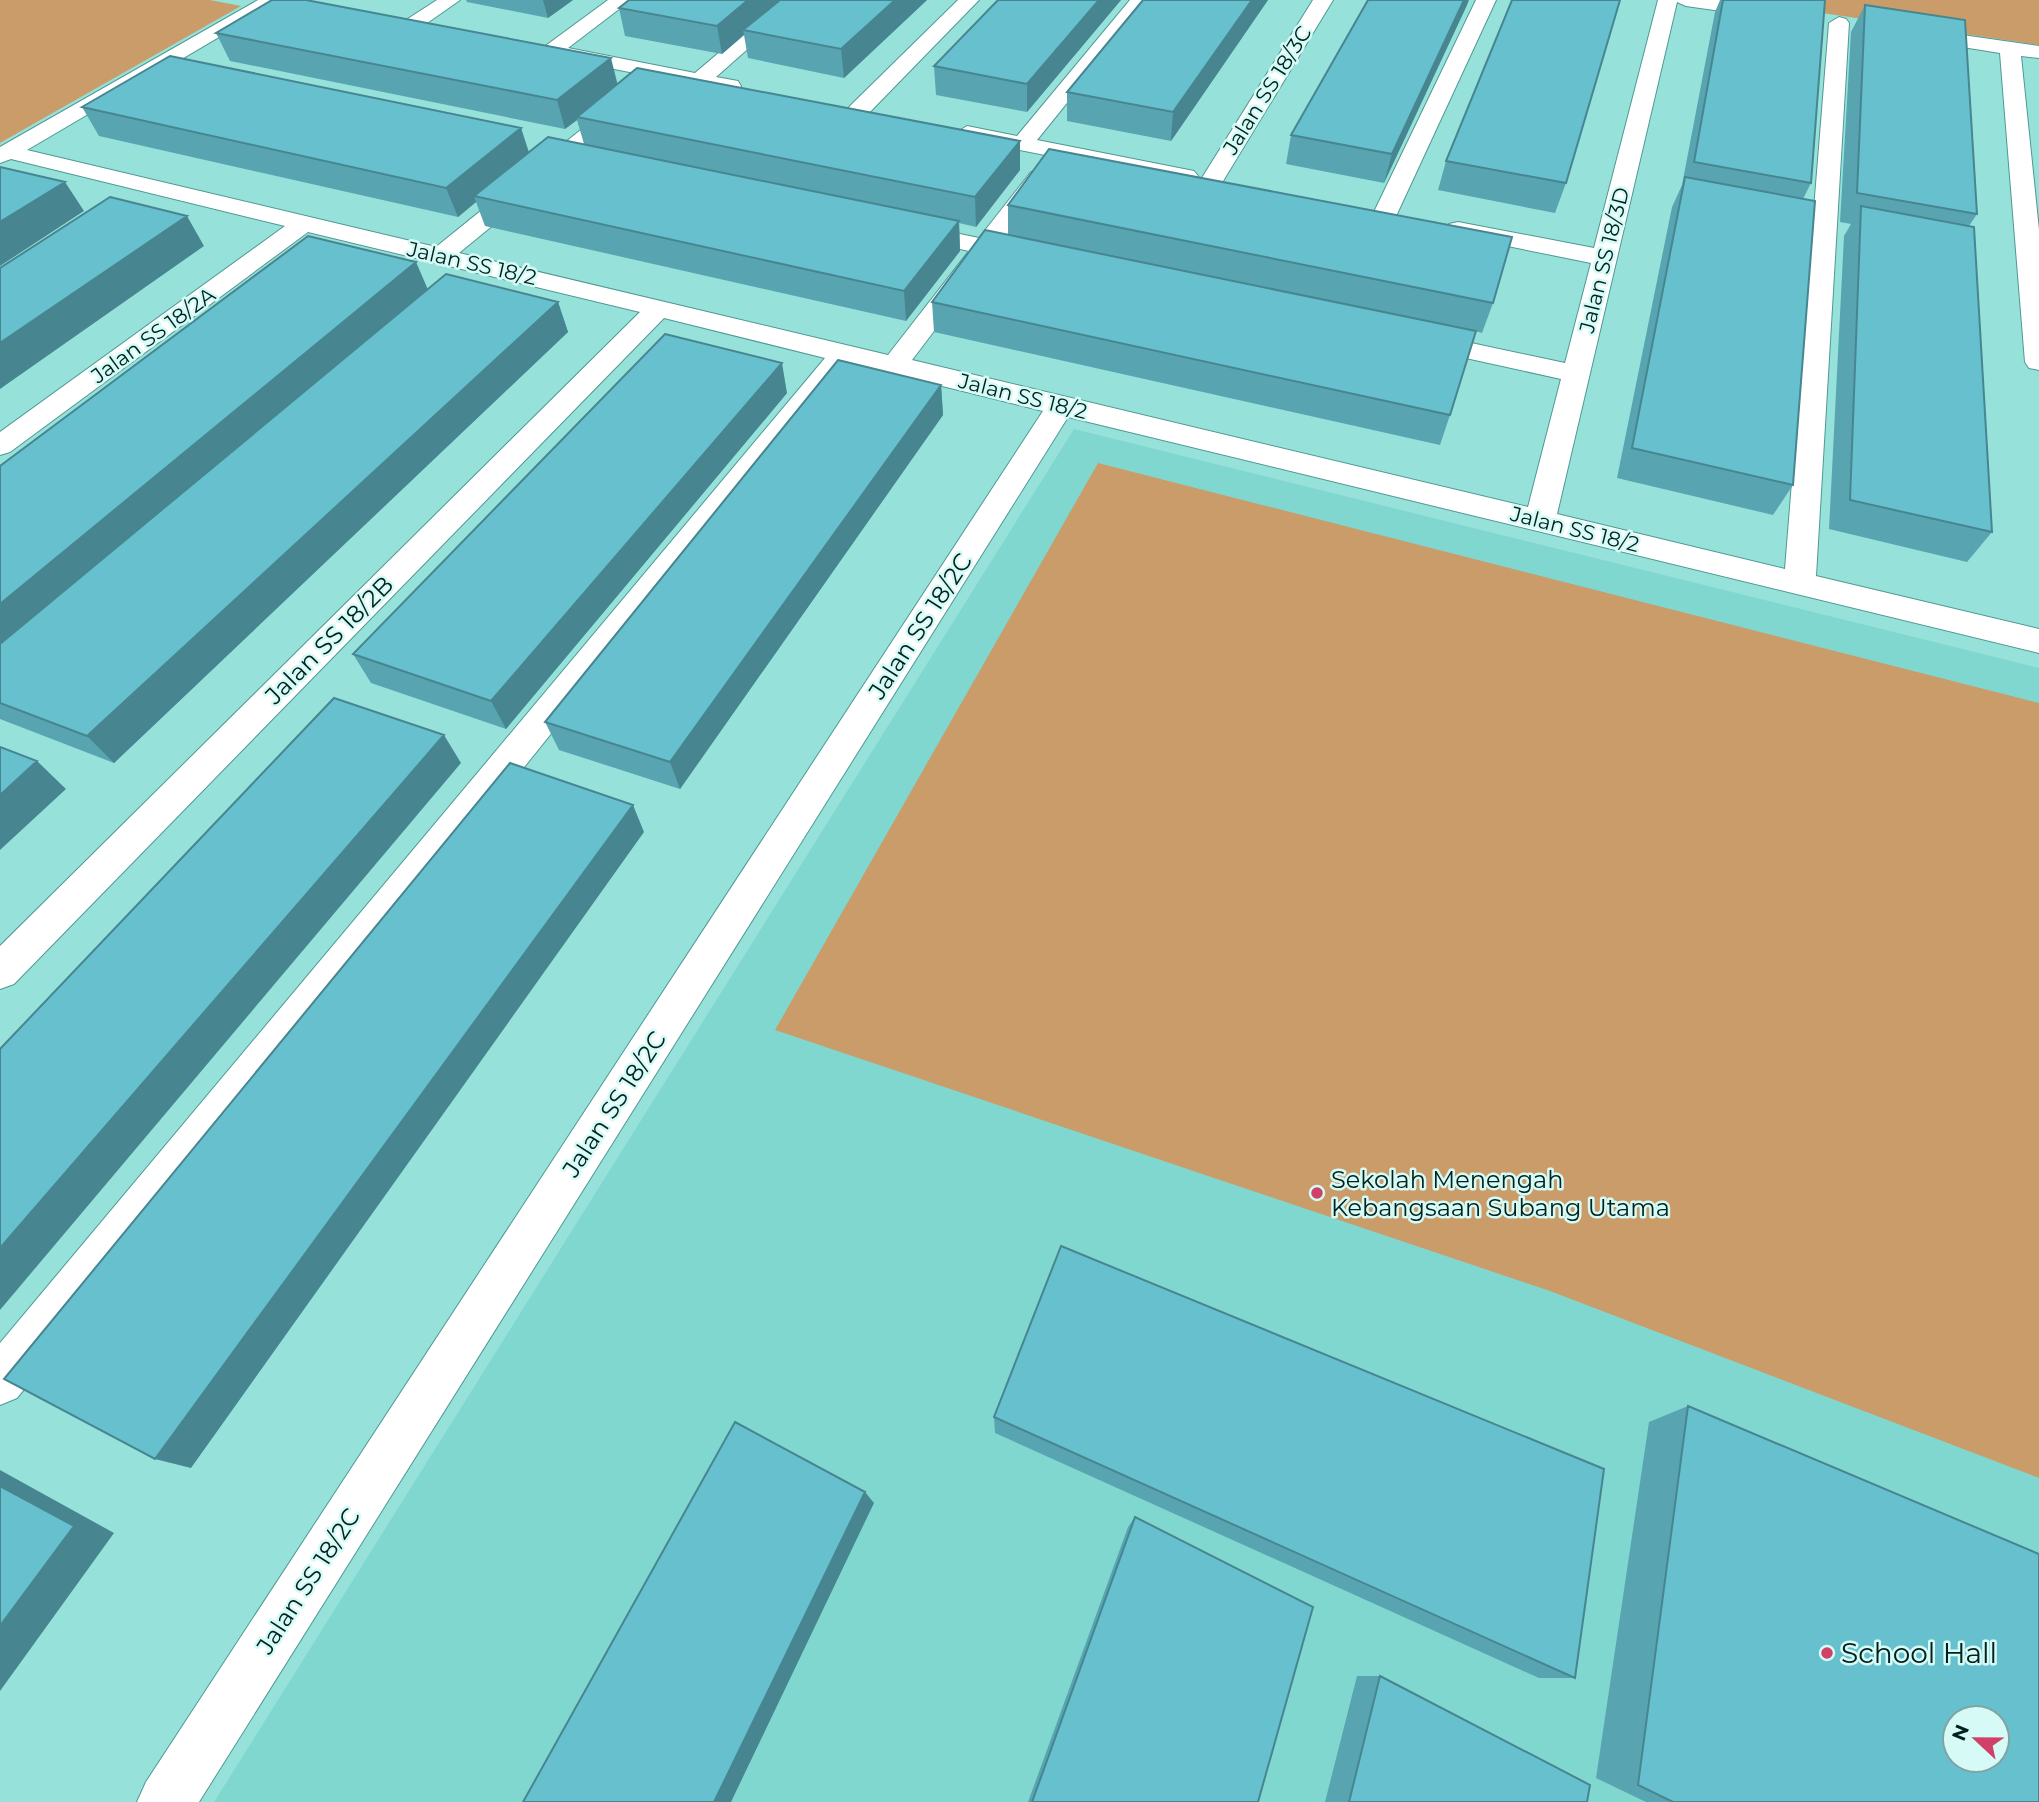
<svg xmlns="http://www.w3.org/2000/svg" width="2039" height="1802" viewBox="0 0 2039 1802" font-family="Montserrat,sans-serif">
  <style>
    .built { fill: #80d7d0; fill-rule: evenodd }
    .green { fill: #ca9c69 }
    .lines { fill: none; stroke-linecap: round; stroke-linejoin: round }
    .minor-casing { stroke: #4e9993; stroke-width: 2 }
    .minor { fill: #fff; fill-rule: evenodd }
    .wall { fill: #58a5b1 }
    .shaded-wall { fill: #478690 }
    .building { fill: #66c0ce; stroke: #478690; stroke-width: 2; fill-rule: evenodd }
    .poi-dot { fill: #cf4167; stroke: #d6fbf7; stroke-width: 2.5 }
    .labels { text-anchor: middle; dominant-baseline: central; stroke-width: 5; stroke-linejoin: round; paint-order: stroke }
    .far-street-label { font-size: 21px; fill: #01211f; stroke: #d6fbf7 }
    .street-label { font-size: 24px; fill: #01211f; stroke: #d6fbf7 }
    .poi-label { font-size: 24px; fill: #01211f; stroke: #d6fbf7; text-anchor: start }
    .near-poi-label { font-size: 28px; fill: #01211f; stroke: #d6fbf7; text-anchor: start }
  </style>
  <rect width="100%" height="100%" fill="#96e2db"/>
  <path class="built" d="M1074,429L2039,668V1802H214ZM1955,1718H1997V1760H1955Z"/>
  <path class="green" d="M0,0H210L241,6L0,143Z
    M1733,0H2039V45Z
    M1098,463L2039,703V1478L1550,1291L775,1030Z"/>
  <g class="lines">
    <defs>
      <path id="minor" d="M258,0H282L27,150L436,247L614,103H630L633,108L630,113L459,253L888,355L969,251L898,235L895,230L898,225L907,223L979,238L1031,172H1047L1051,177L1001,243L1035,251L1039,256L1035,261L1026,264L991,256L912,360L1528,507L1561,379L1411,346L1407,340L1411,334L1420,332L1565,363L1591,263L1458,236L1449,234L1446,229L1449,224L1458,222L1594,248L1658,0H1728L1777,8L1780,12L1777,16L1770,18L1686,6L1677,2L1557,514L1785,569L1829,23L1839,17L1846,19L1849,23L1816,576L2039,629V653L1068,417L199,1802H137L146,1782L1043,411L849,363L17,1398L0,1405V1343L825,358L664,318L14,984L0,989V946L640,312L308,232L10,452L0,455V432L285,226L11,159L0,163V147Z
        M437,0H460L420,28H406L403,24L406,20Z
        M608,0H631L568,48L695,73L781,0H803L716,77L738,81L741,86L738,91L730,92L544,55L541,51L544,47Z
        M958,0H979L866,116H850L847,111L850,106Z
        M1130,0H1150L1037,140L1194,171L1198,176L1194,181L1186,183L959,138L956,133L967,126L1017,136Z
        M1313,0H1333L1220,186H1204L1200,181Z
        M1476,0H1496L1397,214L1394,219H1376L1373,214Z
        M1913,28L2039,46V58L2021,56L2039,230V370L2029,368L2025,362L2000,53L1906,38L1903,34Z"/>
    </defs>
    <use href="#minor" class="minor-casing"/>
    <use href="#minor" class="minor"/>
  </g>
  <path class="wall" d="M466,0H573L548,18L467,2Z
    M927,0L844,78L748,58L744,35L722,54L625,36L619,8Z
    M998,0H1121L1027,112L936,95L934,66Z
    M1143,0H1268L1171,141L1067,121V92Z
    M1720,0H1825L1811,183L1803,199L1793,485L1773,515L1617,478L1672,207L1682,185L1715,12Z
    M1467,5L1384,183L1286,164L1291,135Z
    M1865,5L1977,214L1969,226L1992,532L1967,562L1829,529L1844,236L1851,224L1840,222L1851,32Z
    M216,33L618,84L1020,170L976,227L959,223L960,251L906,321L485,226L476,202L458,217L99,136L82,107L521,128L529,152L584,144L577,120L565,129L230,61Z
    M1446,161L1566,183L1555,213L1438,190Z
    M1008,205L1493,303L1482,333L1475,331L1450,415L1440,445L934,332L932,302L1008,235Z
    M427,289L558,302L568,332L114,763L0,719V466Z
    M941,385L943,415L680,789L559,750L545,722Z
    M787,393L506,729L371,683L353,654Z
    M1688,1406L2039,1802H1646L1596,1778L1649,1422Z
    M994,1417L1575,1678H1539L995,1433Z
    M1135,1517L1258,1802H1028L1128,1527Z
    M1357,1676H1380L1587,1802H1325Z"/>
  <path class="shaded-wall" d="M543,0H573L548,18Z
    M748,0H785L743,30L744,35L722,54L717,26Z
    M895,0H927L844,78L841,49Z
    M1099,0H1121L1027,112V84Z
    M1252,0H1268L1171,141L1173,112Z
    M1464,0H1469L1467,5L1384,183L1392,154Z
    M611,58L618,86L577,117V120L565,129L557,100Z
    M521,128L530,157L474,196L476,202L458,217L446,188Z
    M1020,141V170L976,227L975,197Z
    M65,182L84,211L0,266V222Z
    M187,216L204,246L0,389V343Z
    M959,221L960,251L906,321L904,291Z
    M416,262L429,292L0,656V604Z
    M558,302L568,332L114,763L87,736Z
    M782,363L787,393L506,729L491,701Z
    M941,385L943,415L680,789L670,762Z
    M444,735L461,763L0,1310V1248Z
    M37,761L66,789L0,850V795Z
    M633,805L644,832L191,1468L155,1459Z
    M0,1470L114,1533L0,1691Z
    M865,1492L874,1503L731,1802H714Z"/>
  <path class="building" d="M272,0H306L611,58L557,100L216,33Z
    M629,0H748L717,26L619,8Z
    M780,0H895L841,49L743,30Z
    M998,0H1099L1027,84L934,66Z
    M1143,0H1252L1173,112L1067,92Z
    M1368,0H1464L1392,154L1291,135Z
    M1512,0H1620L1566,183L1446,161Z
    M1723,0H1825L1811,183L1694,162Z
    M1865,5L1965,20L1977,214L1857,193Z
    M170,56L521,128L446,188L82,107Z
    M637,68L1020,141L975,197L577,117Z
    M548,137L959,221L904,291L474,196Z
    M1049,149L1512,237L1493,303L1008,205Z
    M0,167L65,182L0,222Z
    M1685,177L1815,201L1793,485L1632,448Z
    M110,197L187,216L0,343V268Z
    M1861,206L1974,227L1992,532L1850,500Z
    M985,230L1476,331L1450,415L932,302Z
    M308,236L416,262L0,604V466Z
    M446,274L558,302L87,736L0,703V644Z
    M665,334L782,363L491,701L353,654Z
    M838,360L941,385L670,762L545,722Z
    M334,698L444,735L0,1248V1049Z
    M0,747L37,761L0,795Z
    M510,763L633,805L155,1459L4,1379Z
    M1061,1246L1604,1469L1575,1678L994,1417Z
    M1688,1406L2039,1554V1802H1673L1638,1785ZM1955,1718H1997V1760H1955Z
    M735,1422L865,1492L714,1802H523Z
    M0,1486L74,1526L0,1626Z
    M1135,1517L1313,1607L1258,1802H1032Z
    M1380,1676L1590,1785L1587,1802H1349Z"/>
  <g class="poi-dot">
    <circle cx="1317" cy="1193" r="7"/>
    <circle cx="1827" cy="1653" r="7"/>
  </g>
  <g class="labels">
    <g class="far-street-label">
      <text transform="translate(1267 90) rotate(-58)">Jalan SS 18/3C</text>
      <text transform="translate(1604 260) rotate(-76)">Jalan SS 18/3D</text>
      <text transform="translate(472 263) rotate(13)">Jalan SS 18/2</text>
      <text transform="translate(153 335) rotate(-36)">Jalan SS 18/2A</text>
      <text transform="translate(1023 396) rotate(14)">Jalan SS 18/2</text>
      <text transform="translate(1575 529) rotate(14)">Jalan SS 18/2</text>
    </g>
    <g class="street-label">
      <text transform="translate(920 626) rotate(-57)">Jalan SS 18/2C</text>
      <text transform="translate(329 640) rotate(-45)">Jalan SS 18/2B</text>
      <text transform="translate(614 1104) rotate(-57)">Jalan SS 18/2C</text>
      <text transform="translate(308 1581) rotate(-57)">Jalan SS 18/2C</text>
    </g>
    <g class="poi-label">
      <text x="1331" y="1179">Sekolah Menengah<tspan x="1331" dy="28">Kebangsaan Subang Utama</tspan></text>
    </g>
    <g class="near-poi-label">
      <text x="1841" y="1653">School Hall</text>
    </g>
  </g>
  <g transform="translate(1976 1739) rotate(292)"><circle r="33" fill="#d6fbf7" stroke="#81a4a1" stroke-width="2"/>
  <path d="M0-5L12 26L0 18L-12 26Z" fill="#cf4167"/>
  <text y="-10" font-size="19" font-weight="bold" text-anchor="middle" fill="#01211f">N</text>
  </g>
</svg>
